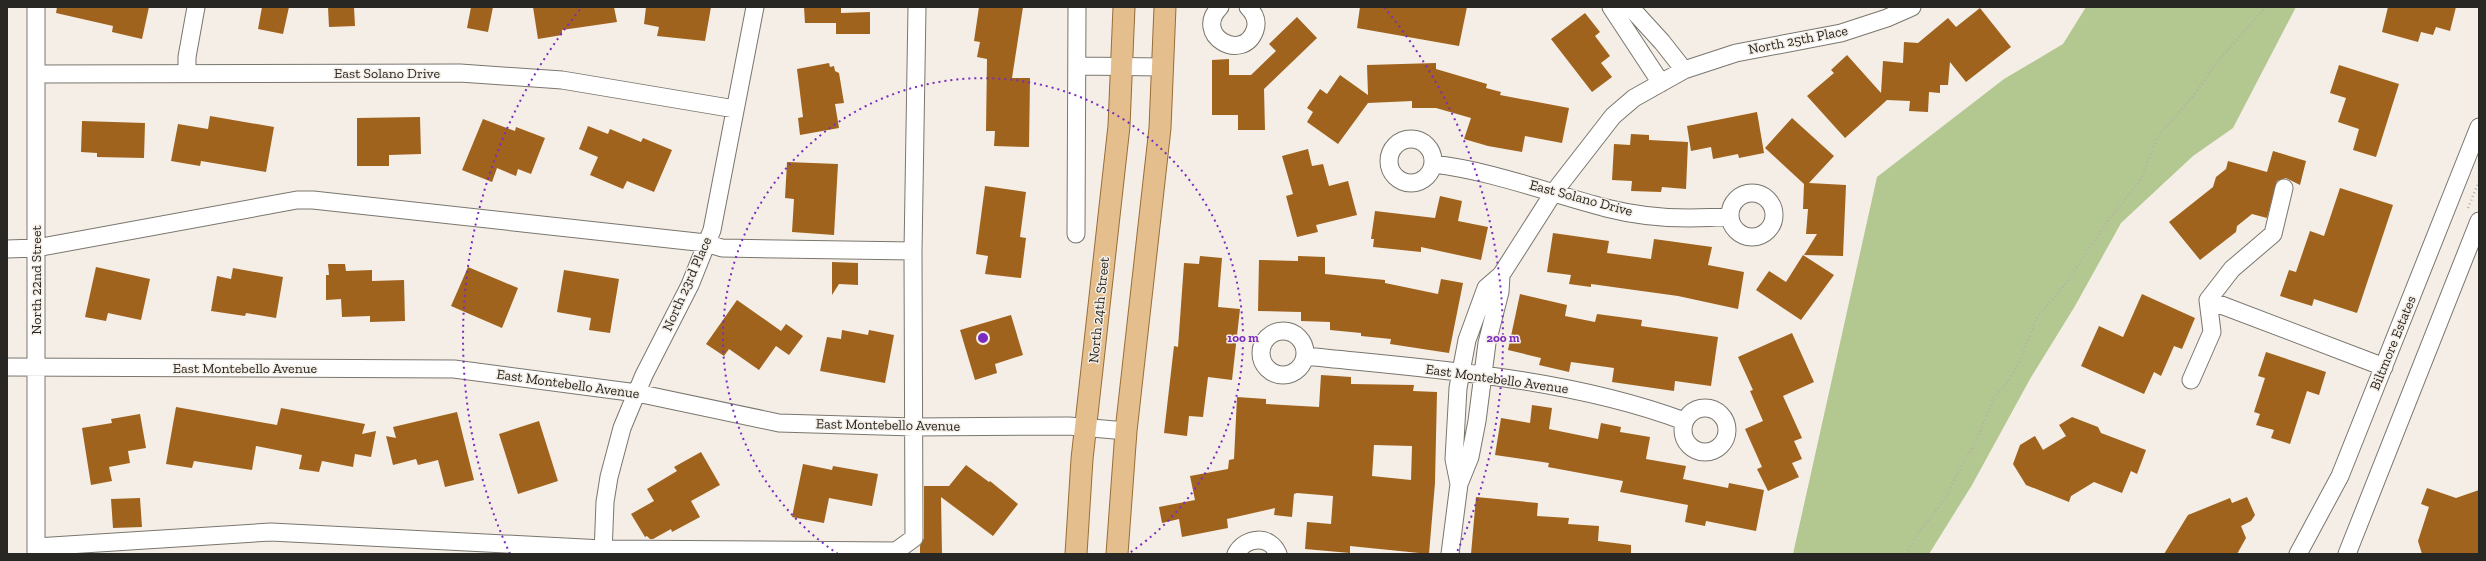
<svg xmlns="http://www.w3.org/2000/svg" width="2486" height="561" viewBox="0 0 2486 561" font-family="'Zilla Slab',serif">
  <style>
    .green { fill: #b3c790 }
    .building { fill: #a0631d; fill-rule: evenodd }
    .lines { fill: none; stroke-linecap: round; stroke-linejoin: round }
    .minor-casing { stroke: #7a766e; stroke-width: 19 }
    .major-casing { stroke: #986d36; stroke-width: 23 }
    .path { stroke: #b6b1aa; stroke-width: 2.5; stroke-dasharray: 1 3; stroke-linecap: butt }
    .minor { stroke: #fff; stroke-width: 17 }
    .major { stroke: #e5be8d; stroke-width: 21 }
    .ring { fill: none; stroke: #7b2cbf; stroke-width: 2; stroke-dasharray: 2 4 }
    .labels { text-anchor: middle; dominant-baseline: central; stroke-width: 3; stroke-linejoin: round; paint-order: stroke }
    .street-label { font-size: 14px; fill: #292723; stroke: #f4eee6 }
    .centre { fill: #7b2cbf; stroke: #f4eee6; stroke-width: 2 }
    .ring-label { font-size: 12px; text-anchor: middle; font-weight: bold; fill: #7b2cbf; stroke: #f4eee6; stroke-width: 3; stroke-linejoin: round; paint-order: stroke }
  </style>
  <rect width="100%" height="100%" fill="#f4eee6"/>
  <path class="green" d="M2086,7H2296L2233,128L2193,156L2121,223L2075,306L2030,379L1972,485L1929,554H1793L1877,177L2004,79L2063,44Z"/>
  <path class="building" d="M57,7H149L142,39L112,32L113,26L56,13Z
    M262,7H289L283,34L258,29Z
    M328,7H354L355,26L329,27Z
    M471,7H493L488,32L467,28Z
    M533,7H614L617,22L562,30V35L538,39Z
    M646,7H711L705,41L657,36L659,27L644,24Z
    M804,7H841V13L870,12V34H836V23H805Z
    M979,7H1023L1012,78H1030L1029,147L994,146L995,131H986L987,59L977,57L980,42L974,41Z
    M1360,7H1467L1459,46L1357,28Z
    M2388,7H2456L2450,31L2436,27L2433,35L2421,32L2418,42L2382,32Z
    M1980,8L2011,47L1966,82L1950,62L1948,85H1940V93L1929,92L1928,112L1909,111L1910,101L1887,100L1845,138L1807,96L1834,73L1831,70L1847,55L1881,93L1883,61L1903,63L1904,42L1918,43L1948,18L1956,27Z
    M1585,13L1600,32L1595,36L1610,56L1601,63L1612,77L1592,92L1551,39Z
    M1297,17L1317,38L1264,89L1265,130H1238V115H1212V60L1229,59V75H1251L1276,51L1269,44Z
    M829,63L830,67L834,66L835,71L839,73L844,103L835,104L839,128L800,135L798,118L803,117L797,69Z
    M1436,63V69L1487,84L1486,88L1501,92L1500,95L1569,108L1562,143L1525,136L1522,152L1488,146L1464,139L1471,118L1436,108H1412V101L1368,103L1338,144L1307,122L1313,112L1307,108L1320,89L1327,94L1340,75L1368,95L1367,65Z
    M2339,65L2399,84L2376,157L2353,150L2359,129L2338,122L2346,98L2330,93Z
    M1757,112L1764,153L1739,158L1738,154L1713,159L1711,147L1691,151L1687,126Z
    M210,116L274,127L266,172L201,161L200,166L171,161L178,124L208,129Z
    M420,117L421,154L389,155V166H357V118Z
    M1792,118L1834,156L1809,183L1846,185L1843,256L1804,255L1817,234H1806L1808,209H1803L1804,184L1765,148Z
    M483,119L515,131L516,127L545,138L531,174L518,169L516,176L497,168L492,182L462,170Z
    M82,121L145,123L144,158L97,157V153L81,152Z
    M588,126L608,134L610,129L641,142L643,138L672,150L654,192L627,181L623,189L590,175L598,157L579,149Z
    M1631,134L1649,135V140L1688,142L1686,189L1662,187L1661,192L1631,191L1632,181L1612,180L1614,144L1630,145Z
    M1308,149L1312,166L1323,164L1329,186L1348,181L1357,215L1316,225L1318,232L1297,237L1286,196L1293,194L1282,156Z
    M2273,151L2306,161L2300,185L2286,178L2277,181L2267,218L2252,214L2237,226L2236,232L2200,260L2169,222L2213,187L2216,177L2226,169L2228,161L2267,172Z
    M787,162L838,164L834,235L792,232L794,199L785,198Z
    M985,186L1026,192L1020,237L1026,238L1021,278L985,274L988,256L976,254Z
    M2340,188L2393,205L2357,313L2314,299L2312,306L2280,296L2289,270L2296,272L2310,231L2324,236Z
    M1440,196L1462,201L1458,221L1488,227L1481,260L1421,247V252L1373,247L1374,239H1371L1375,211L1435,218Z
    M1553,233L1609,241L1607,253L1651,259L1654,239L1712,247L1708,265L1744,272L1738,309L1678,296L1591,284V287L1569,284L1571,275L1547,272Z
    M1803,255L1834,275L1801,320L1756,290L1769,271L1786,282Z
    M1200,256L1222,258L1218,307L1240,309L1232,380L1208,377L1203,417L1189,416L1187,436L1164,433L1174,346L1178,347L1184,263L1199,264Z
    M1298,256L1325,257V274L1385,280V283L1438,294L1441,279L1463,283L1449,353L1390,344L1391,339L1361,336V333L1330,330V322L1301,321V312L1258,311L1259,260L1298,261Z
    M832,262L858,263V285L839,284L832,295Z
    M328,264H345L346,271L372,270V281L404,280L405,321L370,322V316L342,317L341,299L326,300V275H329Z
    M96,267L150,279L141,320L108,313L106,321L85,317Z
    M468,267L518,288L502,328L451,306Z
    M233,268L283,277L276,318L246,313L245,316L211,311L217,276L231,279Z
    M564,270L619,279L610,333L589,330L591,318L557,312Z
    M1520,294L1567,305L1565,316L1595,322L1597,314L1642,320L1641,326L1718,337L1711,386L1675,381L1674,391L1612,382L1614,368L1571,362L1569,372L1539,365L1541,358L1508,350Z
    M2142,294L2195,318L2182,349L2174,346L2161,376L2154,372L2144,394L2081,366L2099,326L2123,337Z
    M737,300L781,331L786,324L803,336L789,355L776,346L759,370L729,349L724,356L706,344Z
    M1011,315L1023,355L995,364L997,373L975,380L960,330Z
    M842,330L868,335L869,330L894,335L885,383L820,371L827,337L841,339Z
    M1792,333L1814,382L1783,396L1802,438L1794,441L1802,459L1792,463L1799,477L1768,491L1757,469L1762,467L1745,429L1763,421L1750,391L1753,390L1738,357Z
    M2266,352L2326,372L2319,395L2307,391L2290,444L2271,438L2274,430L2256,425L2260,414L2254,412L2265,378L2258,376Z
    M1321,375L1351,377V384L1414,385L1413,391L1437,392L1435,483L1429,554L1350,546V553L1305,549L1307,522L1331,524L1333,496L1297,493L1294,494L1292,517L1274,515L1275,508L1227,519L1228,528L1182,537L1179,519L1162,523L1159,507L1195,500L1190,476L1228,469L1229,460L1234,459L1237,397L1266,399V404L1319,407ZM1374,445L1412,446L1411,480L1372,476Z
    M1532,405L1552,408L1549,429L1598,439L1601,423L1621,427L1620,432L1650,437L1646,459L1686,466L1683,479L1728,488L1729,483L1764,490L1756,531L1706,521L1705,526L1685,522L1688,505L1620,492L1623,481L1548,467L1549,463L1495,455L1501,418L1530,423Z
    M176,407L277,425L281,408L365,424L362,434L376,431L371,457L355,454L353,467L322,461L319,472L299,469L302,455L256,446L252,470L194,461L192,468L166,464Z
    M457,412L474,480L445,487L438,460L418,465L416,459L393,465L386,436L396,438L393,427Z
    M140,414L146,448L128,451L130,463L109,467L112,481L91,485L82,428L112,423L111,419Z
    M2072,417L2098,427L2101,433L2146,450L2137,474L2131,471L2122,493L2094,482L2071,496L2069,502L2026,485L2013,464L2020,445L2035,436L2043,450L2066,436L2059,425Z
    M539,421L558,481L518,494L499,434Z
    M701,452L720,485L691,501L700,517L672,532L671,529L653,539H650L647,536L645,537L631,514L654,501L647,489L677,471L674,467Z
    M803,464L832,470L833,466L878,474L872,506L829,498L824,523L792,517Z
    M966,465L989,482L990,481L1018,504L993,536L941,497L942,554H920V546L924,538V486H949Z
    M2427,488L2456,498L2479,490V554H2422L2418,541L2429,507L2421,504Z
    M1476,497L1538,503L1537,516L1569,518L1568,524L1599,526L1598,541L1631,545V554H1471Z
    M2247,497L2255,515L2251,521L2241,526L2246,538L2237,554H2164L2188,515L2230,498L2232,503Z
    M140,498L142,527L113,528L111,499Z"/>
  <g class="lines">
    <defs>
      <path id="minor" d="M1220,7C1192,35 1243,64 1255,30C1258,21 1254,13 1248,7
        M1611,7L1661,83
        M1630,7L1662,42L1684,70
        M1077,66L1163,67
        M187,73V57L196,7
        M36,74L460,73L562,80L735,109
        M1389 161a22 22 0 1 1 44 0a22 22 0 1 1-44 0Z
        M1433,164C1493,171 1548,193 1606,208C1645,218 1690,220 1730,216
        M1730 215a22 22 0 1 1 44 0a22 22 0 1 1-44 0Z
        M1076,234L1077,7
        M7,249L36,248L297,200H313L706,243L722,248L913,251
        M2208,300L2384,367
        M1261 353a22 22 0 1 1 44 0a22 22 0 1 1-44 0Z
        M1305,356C1430,369 1566,377 1684,421
        M7,367L454,369L637,393L779,423L914,427L1069,426L1126,431
        M2191,380L2212,332L2208,300L2232,269L2273,234L2284,188
        M1683 430a22 22 0 1 1 44 0a22 22 0 1 1-44 0Z
        M1459,484L1454,459L1458,388L1467,340L1486,288L1501,275L1554,192L1613,116L1634,98L1684,70L1736,53L1841,33L1887,18L1912,7
        M36,547L271,532L603,549L896,551L914,538L913,251L917,7
        M36,554V7
        M603,554L605,502L609,477L622,428L644,375L690,285L712,230L755,7
        M1236,554C1245,537 1270,534 1278,554
        M1450,554L1459,484L1470,457L1477,421L1487,343L1500,292L1501,275
        M2298,554L2340,476L2479,127
        M2347,554L2479,221"/>
      <path id="major" d="M1076,554L1082,459L1119,126L1124,7
        M1117,554L1126,431L1160,128L1165,7"/>
    </defs>
    <use href="#minor" class="minor-casing"/>
    <use href="#major" class="major-casing"/>
    <path class="path" d="M2468,208L2479,181
      M1906,554L1916,536L1947,496L1956,476L1977,440L1994,397L2008,382L2020,361L2036,319L2067,282L2109,219L2140,181L2158,136L2194,95L2218,61L2266,7"/>
    <use href="#minor" class="minor"/>
    <use href="#major" class="major"/>
  </g>
  <g class="ring">
    <path d="M838 554A260 260 0 1 1 1128 554"/>
    <path d="M510 554A520 520 0 0 1 582 7M1384 7A520 520 0 0 1 1456 554"/>
  </g>
  <g class="labels">
    <g class="street-label">
      <text transform="translate(1798 40) rotate(-11)">North 25th Place</text>
      <text x="387" y="73">East Solano Drive</text>
      <text transform="translate(1581 198) rotate(15)">East Solano Drive</text>
      <text transform="translate(36 280) rotate(-90)">North 22nd Street</text>
      <text transform="translate(687 284) rotate(-66)">North 23rd Place</text>
      <text transform="translate(1099 310) rotate(-84)">North 24th Street</text>
      <text transform="translate(2393 343) rotate(-68)">Biltmore Estates</text>
      <text x="245" y="368">East Montebello Avenue</text>
      <text transform="translate(1497 379) rotate(8)">East Montebello Avenue</text>
      <text transform="translate(568 384) rotate(8)">East Montebello Avenue</text>
      <text transform="translate(888 425) rotate(1)">East Montebello Avenue</text>
    </g>
  </g>
  <circle cx="983" cy="338" r="6" class="centre"/>
  <g class="ring-label">
    <text x="1243" y="342">100 m</text>
    <text x="1503" y="342">200 m</text>
  </g>
  <rect width="2486" height="561" fill="none" stroke="#292723" stroke-width="16"/>
</svg>
